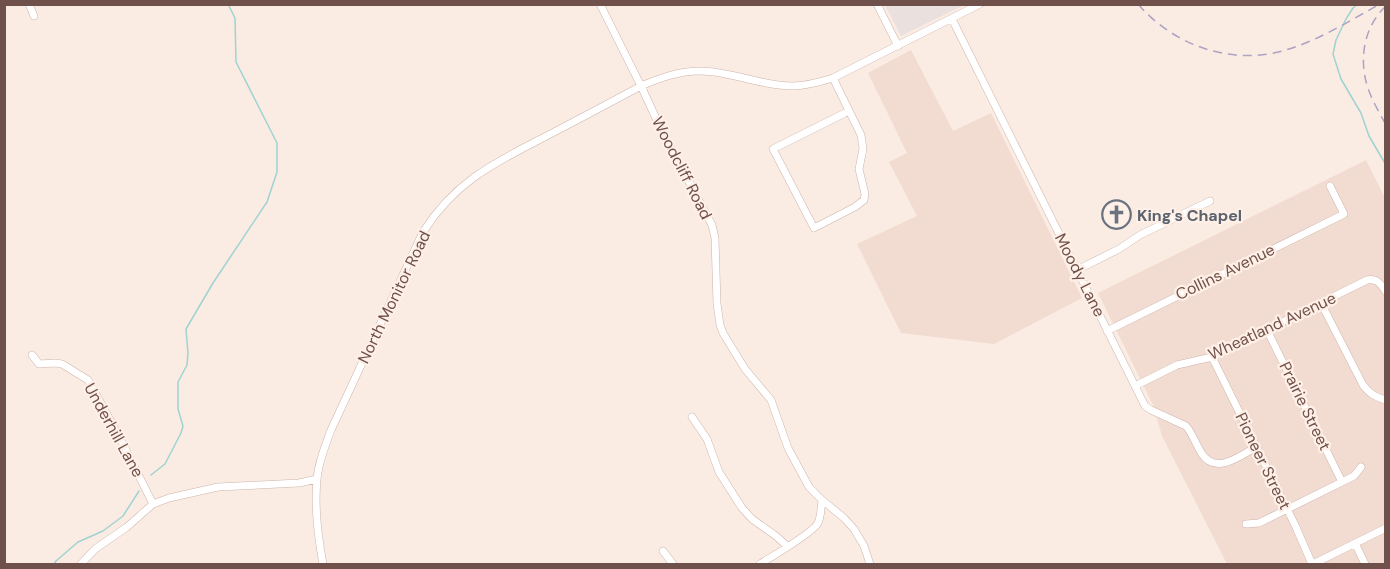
<svg xmlns="http://www.w3.org/2000/svg" width="1390" height="569" viewBox="0 0 1390 569" font-family="'DM Sans',sans-serif">
  <style>
    .residential { fill: #f2dcd1 }
    .industrial { fill: #eae0dd }
    .lines { fill: none; stroke-linecap: round; stroke-linejoin: round }
    .stream { stroke: #9fd3d1; stroke-width: 1.5 }
    .minor-casing { stroke: #cdb4ac; stroke-width: 8 }
    .minor { stroke: #fff; stroke-width: 7 }
    .rail { stroke: #ada2c2; stroke-width: 1.5; stroke-dasharray: 9 6; stroke-linecap: butt }
    .labels { text-anchor: middle; dominant-baseline: central; stroke-width: 4.5; stroke-linejoin: round; paint-order: stroke }
    .street-label { font-size: 16px; fill: #70504a; stroke: #fef0e7 }
    .worship-label { font-size: 16px; font-weight: bold; fill: #5b616d; stroke: #fef0e7; text-anchor: start }
  </style>
  <rect width="100%" height="100%" fill="#faece2"/>
  <path class="residential" d="M911,50L953,131L991,113L1082,298L994,344L901,333L857,244L917,216L889,162L907,153L868,73Z
    M1366,160L1385,198V564H1227L1162,436L1153,405L1098,293Z"/>
  <path class="industrial" d="M885,5H964L901,36Z"/>
  <g class="lines">
    <path class="stream" d="M1358,4L1353,8L1346,19L1336,40L1333,54L1341,79L1361,113L1369,136L1386,165
      M151,475L165,464L181,433L183,426L178,409V382L187,365L188,353L186,329L213,283L267,202L277,172V143L236,62L235,18L228,4
      M54,564L56,561L78,542L103,531L123,516L139,491"/>
    <defs>
      <path id="minor" d="M29,4L34,16
        M600,4L641,86L661,129L712,225L715,238L717,304L720,325L723,333L745,369L771,400L788,448L809,487L822,500L844,518L854,529L864,546L870,564
        M877,4L898,46
        M952,19L1145,406L1151,410L1186,426C1193,434 1196,445 1202,454C1216,475 1240,456 1256,447
        M833,78L861,135L863,149L859,169L865,194L864,200L855,207L814,228L773,149L849,111
        M1077,270L1119,249L1140,235L1210,201
        M1321,303L1363,385C1370,394 1375,397 1386,400
        M1267,330L1342,482
        M1107,331L1344,214L1330,186
        M32,355L39,364L55,363L62,364L88,380L121,440L153,504
        M1212,357L1295,525L1312,564
        M1135,386L1177,365L1212,357L1367,280C1377,278 1381,284 1386,292
        M692,417L707,439L719,472L742,508L752,519L776,536L787,546
        M1246,524L1259,523L1354,476L1361,467
        M1355,543L1365,564
        M663,551L673,564
        M81,564L95,549L127,527L153,504L169,498L218,487L299,483L317,479
        M323,564C318,537 314,509 317,480C318,463 325,447 331,430L423,232C458,177 501,160 556,131C585,116 613,101 641,86C660,78 679,71 700,71C731,71 761,86 792,86C806,86 820,82 833,78L980,4
        M760,564C771,557 813,533 818,523C821,517 821,507 822,500
        M1313,564L1386,528"/>
    </defs>
    <use href="#minor" class="minor-casing"/>
    <use href="#minor" class="minor"/>
    <path class="rail" d="M1138,4C1175,47 1235,67 1289,49C1321,39 1351,20 1380,4
      M1386,6C1363,27 1358,62 1369,91C1373,102 1380,114 1386,125"/>
  </g>
  <defs>
    <symbol id="church-ring" viewBox="-11 -11 22 22"><circle r="9.5" fill="#fef0e7" stroke="#6b7280" stroke-width="1.5"/><path d="M-1.2-6h2.4v3.5h3.3v2.4h-3.3V6h-2.4V-.1h-3.3v-2.4h3.3Z" fill="#6b7280"/></symbol>
  </defs>
  <g fill-rule="evenodd">
    <use href="#church-ring" x="1100" y="198" width="33" height="33"/>
  </g>
  <g class="labels">
    <g class="street-label">
      <text transform="translate(682 168) rotate(63)">Woodcliff Road</text>
      <text transform="translate(1225 272) rotate(-26)">Collins Avenue</text>
      <text transform="translate(1080 275) rotate(63)">Moody Lane</text>
      <text transform="translate(394 297) rotate(-64)">North Monitor Road</text>
      <text transform="translate(1272 326) rotate(-25)">Wheatland Avenue</text>
      <text transform="translate(1305 406) rotate(64)">Prairie Street</text>
      <text transform="translate(114 430) rotate(61)">Underhill Lane</text>
      <text transform="translate(1263 461) rotate(64)">Pioneer Street</text>
    </g>
    <g class="worship-label">
      <text x="1137" y="215">King's Chapel</text>
    </g>
  </g>
  <rect width="1390" height="569" fill="none" stroke="#70504a" stroke-width="12"/>
</svg>
